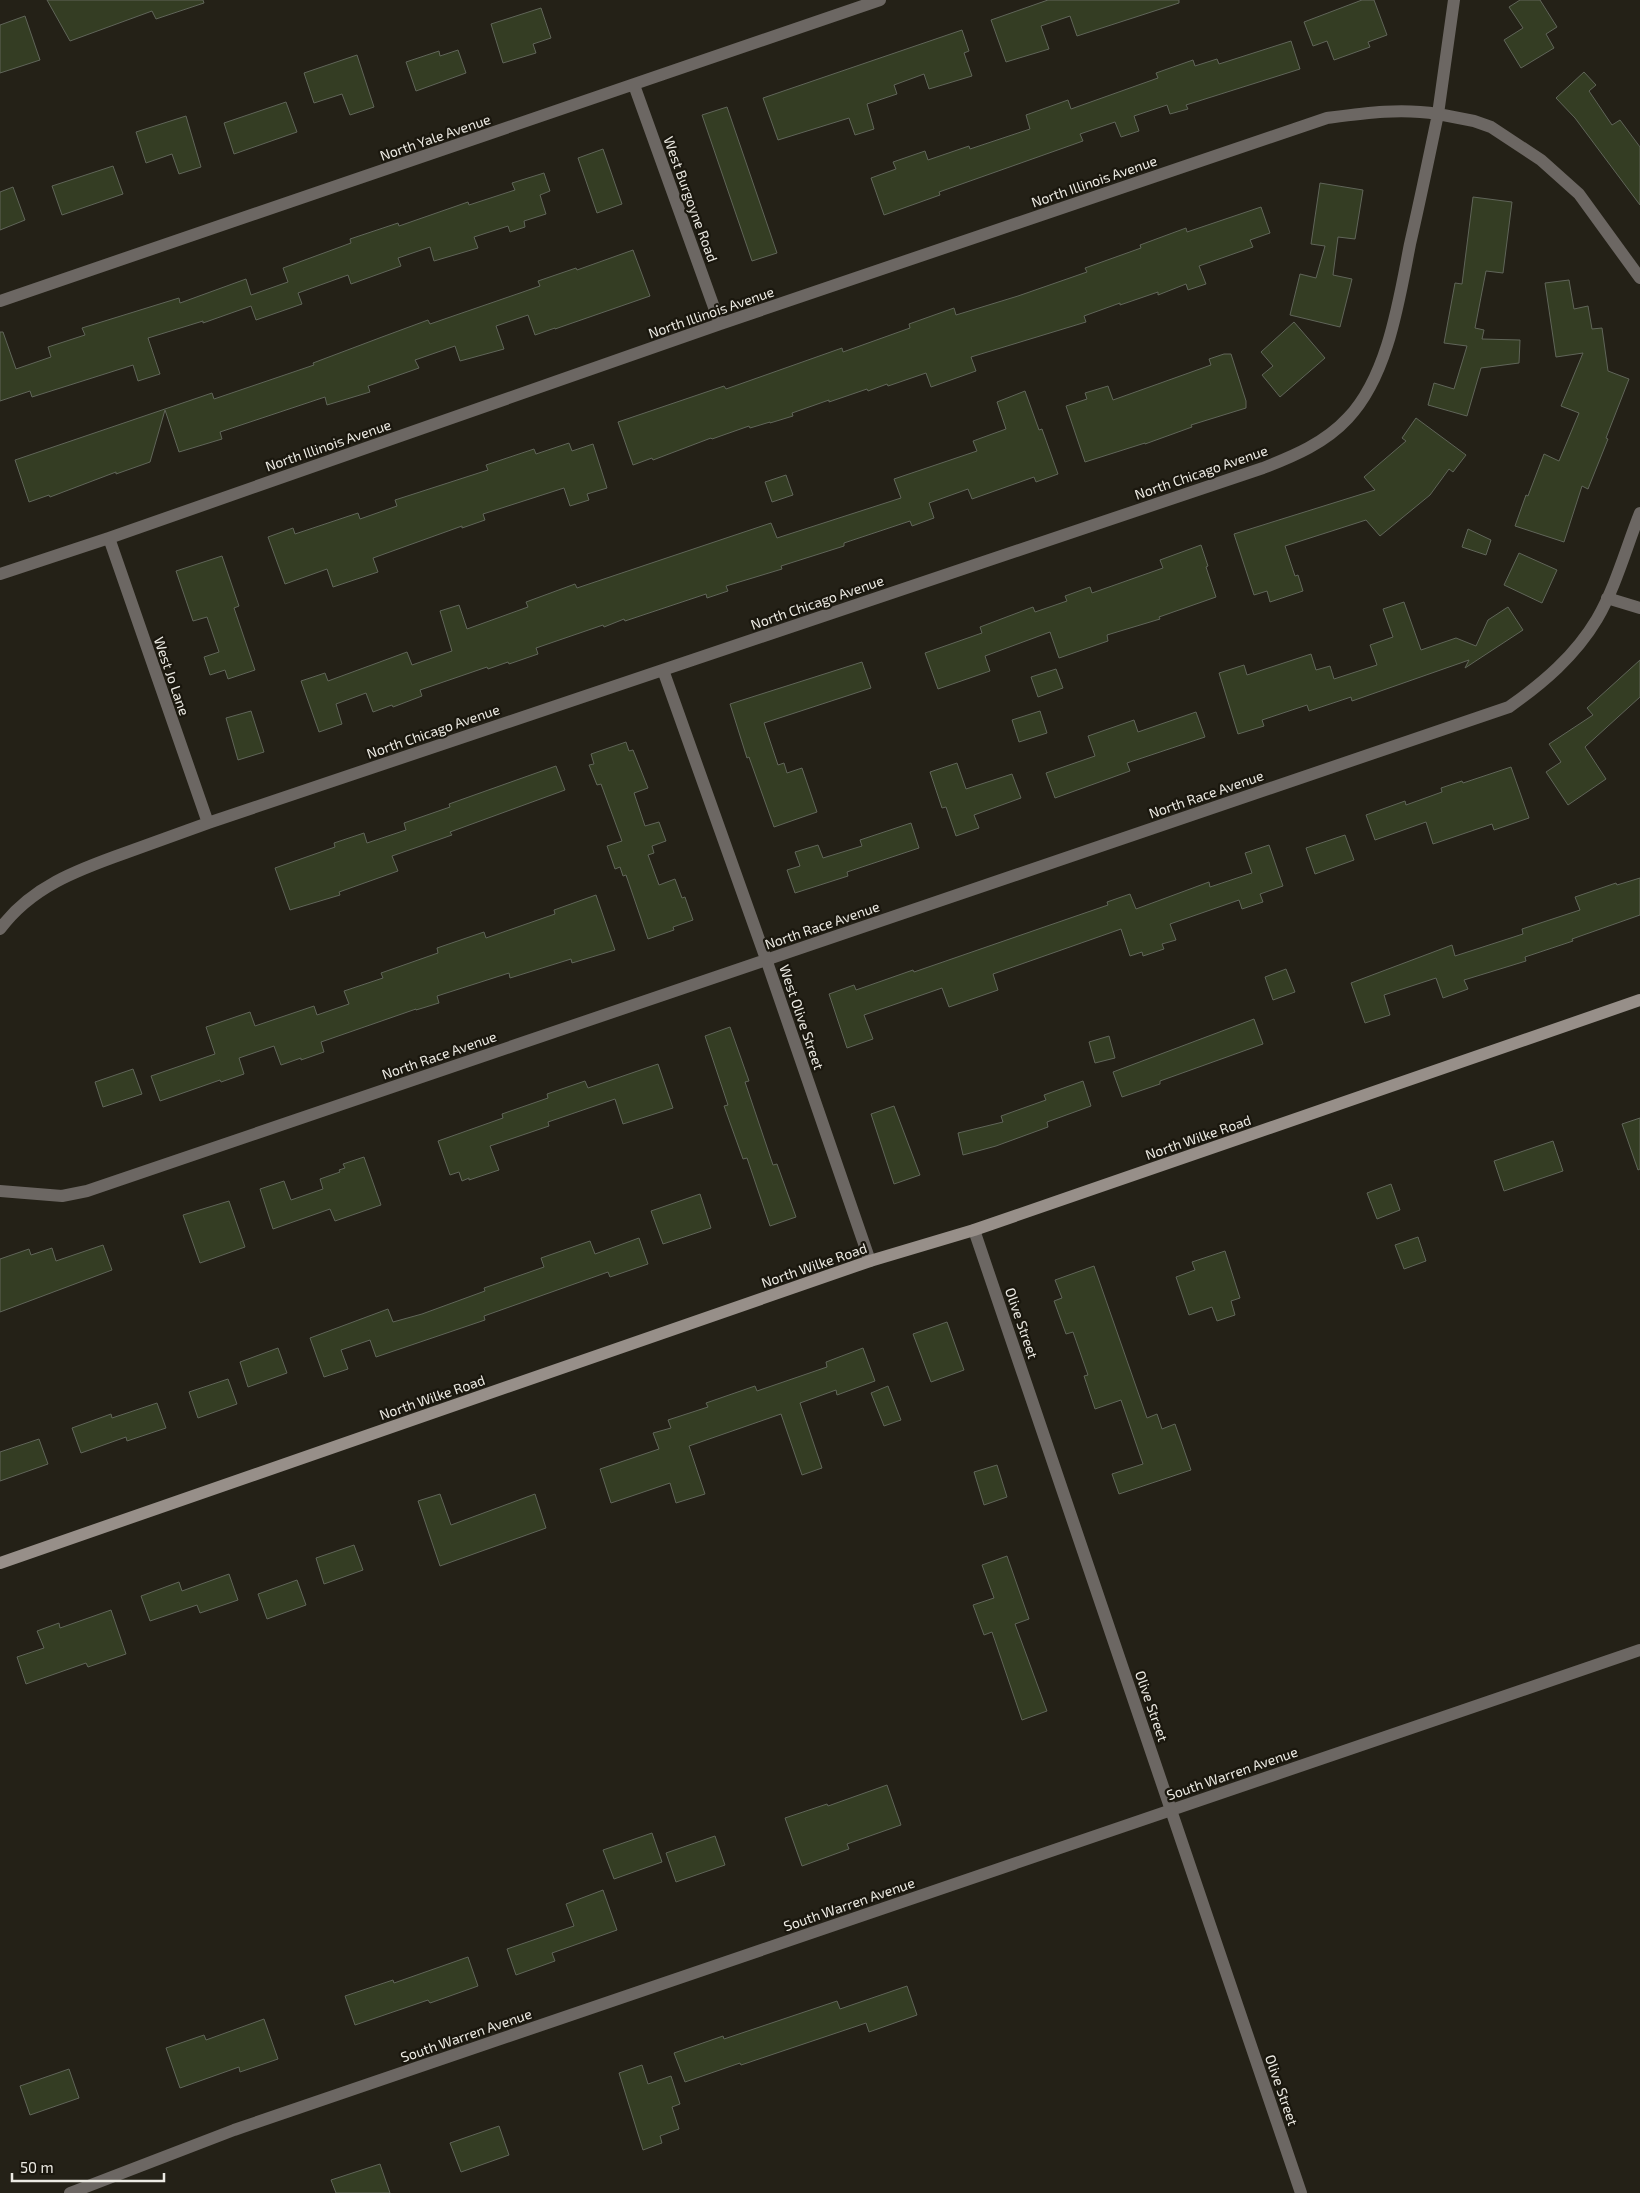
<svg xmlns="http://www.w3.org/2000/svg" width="1640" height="2193" viewBox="0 0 1640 2193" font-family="'Exo 2',sans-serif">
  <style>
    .building { fill: #343d23; stroke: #606559 }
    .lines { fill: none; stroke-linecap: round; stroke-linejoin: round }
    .street { stroke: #6c6763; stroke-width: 12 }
    .secondary { stroke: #978f89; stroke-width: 12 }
    .labels { text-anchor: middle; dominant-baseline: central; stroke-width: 4.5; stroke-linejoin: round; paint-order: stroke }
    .street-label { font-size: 14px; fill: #eceae3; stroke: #1a170e }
  </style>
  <rect width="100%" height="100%" fill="#242117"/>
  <path class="building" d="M47,0H203L204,3L156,19L152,11L70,41Z
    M1048,0H1179V3L1077,36L1070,16L1041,26L1049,49L1006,62L991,20Z
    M1362,0H1374L1387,35L1368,42L1370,47L1334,60L1327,41L1313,46L1304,22Z
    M1520,0H1540L1557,27L1546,34L1554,48L1521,68L1504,40L1523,28L1509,7Z
    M541,8L551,38L533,44L536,53L503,63L491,24Z
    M25,16L40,60L0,73V25Z
    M962,30L969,51L964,53L972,76L929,89L924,74L894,85L897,94L867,104L874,129L855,135L849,118L778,140L763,98Z
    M1291,41L1300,69L1186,105L1188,109L1170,114L1167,105L1134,116L1139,131L1121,137L1115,122L1080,134L1083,141L939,192L940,195L884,215L871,178L896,169L893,162L925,151L928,160L969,146L970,149L1030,129L1026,115L1068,100L1071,109L1158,78L1156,73L1193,60L1195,66L1217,59L1219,64Z
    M458,50L466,73L416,91L406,62L439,51L440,56Z
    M357,55L374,107L350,115L342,94L314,103L304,73Z
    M1584,72L1596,85L1589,91L1612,125L1620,120L1640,147V205L1575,118L1556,98Z
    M286,102L297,132L234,154L224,123Z
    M727,107L777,253L752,261L702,115Z
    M186,116L201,167L179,174L172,154L146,163L136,132Z
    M603,149L622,204L597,213L578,158Z
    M113,166L123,194L62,215L52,186Z
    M544,173L550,191L540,195L546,214L524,221L525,227L510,232L508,226L474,237L478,248L434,261L430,247L398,258L401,266L351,284L348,275L298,293L302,304L256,320L251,306L203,323V321L148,338L160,374L138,381L133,365L32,397L30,391L0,401V332H3L16,369L51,357L48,347L85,335L82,328L179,298L180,303L246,279L251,295L288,282L283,268L351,243L350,239L398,223L399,226L468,202L469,205L515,190L512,183Z
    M1320,183L1363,190L1355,239L1338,237L1333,275L1352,279L1340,327L1290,315L1300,274L1316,278L1325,246L1311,244Z
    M13,187L25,220L0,230V192Z
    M1473,197L1512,202L1503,273L1486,271L1475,328L1484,330L1482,339L1520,340L1519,363L1481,368L1467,416L1428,405L1434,383L1454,389L1467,346L1444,343L1455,283L1462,284Z
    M1261,207L1270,233L1250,240L1253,247L1199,266L1206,284L1188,290L1186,284L1158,295V292L1120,305V303L1084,316L1086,322L971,357L976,371L931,387L926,373L888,386L887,384L868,391L867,389L829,402V400L792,413L793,416L770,423V422L750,428L749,426L712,439L711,438L653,460L652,458L633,465L618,422L724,386L726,389L842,348L843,352L910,328L909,324L954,308L956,315L1018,296L1087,272L1085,268L1141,248L1140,245L1186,228L1187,232Z
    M633,250L650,296L555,329V328L535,335L528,315L496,326L504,349L460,361L455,346L415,360L419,368L368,386L370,392L327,405L325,397L220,432L222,439L179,452L165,410L150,462L116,474V472L50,497L49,495L29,502L15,460L212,393L214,399L314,365L313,363L382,337L428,320L430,324L520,293L540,286L538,281L576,268L577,270Z
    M1569,280L1574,309L1588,306L1592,329L1602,328L1608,371L1629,379L1606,438L1608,439L1588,489L1582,486L1564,542L1515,526L1526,495L1528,496L1544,454L1559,461L1579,413L1561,406L1583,353L1556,357L1545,283Z
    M1294,322L1325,358L1280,397L1262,375L1273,366L1261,352Z
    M1224,354H1231L1246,401V408L1191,425L1192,427L1145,444V443L1085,462L1066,406L1087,399L1085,393L1108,386L1113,400L1211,365L1209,359Z
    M1025,391L1039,430L1042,429L1058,474L1036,482L1034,477L972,499L968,489L929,503L934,518L912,526L910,521L844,543V546L781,566L782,569L726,586L728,591L707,598L706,594L625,621L624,619L604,627L603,625L536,648L538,654L509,664L508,662L488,669L487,667L420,690L422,696L393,707L392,705L373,712L366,693L336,704L342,724L319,732L301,681L325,673L328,681L407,652L412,665L452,651L440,611L459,605L467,629L528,607L526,602L575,584L577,588L771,523L777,538L901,498L894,479L977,451L973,441L1006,429L997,402Z
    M1416,418L1466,455L1453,472L1449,469L1430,495L1380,536L1366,520L1285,546L1295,576L1298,575L1303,591L1270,602L1267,591L1254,595L1234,534L1375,490L1364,477L1406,441L1402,438Z
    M569,443L572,451L593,444L607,488L587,494L589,500L570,506L564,488L483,514L485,520L462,528V526L373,558L378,572L333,587L327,569L285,584L268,537L293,528L295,534L358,513L360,519L397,506L395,500L488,470L486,465L534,449L536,454Z
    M786,475L793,495L772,502L765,482Z
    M1468,529L1491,540L1486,555L1462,547Z
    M1201,545L1208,566L1206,567L1216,597L1159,617L1160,619L1107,635L1108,641L1059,658L1050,632L985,656L990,671L938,689L925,653L982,633L980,627L1033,607L1035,612L1067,601L1065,596L1090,587L1092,593L1163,568L1160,560Z
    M1519,553L1557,570L1542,603L1504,585Z
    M222,556L239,606L234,608L255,670L228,679L225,670L210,675L204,657L219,652L207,617L193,621L176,571Z
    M1404,602L1421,650L1456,638L1476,646L1488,620L1508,607L1523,630L1465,668L1469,660L1352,701L1351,697L1309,711L1307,705L1262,720L1264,726L1238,734L1219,673L1244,665L1247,675L1311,654L1316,670L1330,666L1334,679L1377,665L1370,645L1393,637L1383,609Z
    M1640,660V697L1585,747L1606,779L1568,805L1546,772L1561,762L1549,744L1593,715L1587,708Z
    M862,662L871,688L764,723L778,765L784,763L787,773L802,768L817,812L774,827L749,757L747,758L730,704Z
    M1056,669L1063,688L1038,697L1031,677Z
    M251,711L264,752L238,760L226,718Z
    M1040,711L1047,733L1019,742L1012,720Z
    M1196,712L1205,737L1127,763L1130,771L1055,798L1046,773L1095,756L1088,736L1134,720L1138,732Z
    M626,742L629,751L633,750L648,788L634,793L645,826L659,822L666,841L652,846L654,853L648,855L659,885L675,879L682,898L685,897L693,920L673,927L674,930L648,939L626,875L623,876L620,867L615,869L607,846L622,841L601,784L597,785L589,765L594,764L591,754Z
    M957,763L966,789L1012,774L1021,798L974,815L979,828L956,836L946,807L942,808L930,772Z
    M556,766L565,790L450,832L452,835L392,856L398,871L339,892L340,895L290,910L275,868L335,847L334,843L364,833L367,843L406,830L404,823L450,807L449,804Z
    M1511,767L1529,818L1494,830L1492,824L1433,844L1426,822L1375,840L1366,815L1405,801L1406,805L1442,792L1441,788L1462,781L1463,783Z
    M911,823L919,848L847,872L848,876L795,893L787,870L800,866L795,852L818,845L823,858L862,846L860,840Z
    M1345,835L1354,860L1315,874L1306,848Z
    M1269,845L1283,886L1260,894L1263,902L1242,909L1239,900L1170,924L1176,940L1162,944L1164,949L1143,956L1142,952L1130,956L1121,929L993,974L998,990L949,1007L942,988L864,1015L873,1039L847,1048L829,994L854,985L856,990L913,970L914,972L1108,905L1107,902L1130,894L1136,909L1209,882L1210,887L1252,873L1245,853Z
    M1640,878V915L1572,939L1573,941L1525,957L1526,961L1464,980L1468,989L1443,998L1436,978L1384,995L1390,1015L1365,1023L1351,983L1452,945L1455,956L1523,934L1522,929L1580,910L1575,897L1616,883L1617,885Z
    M596,895L615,950L572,963L571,959L510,978L509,973L437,996L439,1003L416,1010V1009L321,1042L324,1052L301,1060V1058L281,1065L274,1046L239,1058L244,1074L221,1082L220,1080L160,1101L151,1076L215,1054L206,1027L250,1012L255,1026L314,1006L317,1015L349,1004L344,991L383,978L381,973L438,953L437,948L484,932L486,938L555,914L554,910Z
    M1286,969L1295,992L1273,1000L1265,977Z
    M1254,1019L1263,1044L1160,1081V1084L1122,1097L1113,1072Z
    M730,1027L749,1081L745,1082L773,1165L777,1164L796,1217L770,1226L747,1158L743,1159L724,1106L728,1105L705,1036Z
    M1109,1036L1115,1058L1095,1063L1089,1042Z
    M658,1064L673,1108L623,1124L615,1099L548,1122L549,1126L490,1146L499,1170L469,1180V1178L462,1181L459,1172L450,1175L438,1141L503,1118L502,1114L548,1098L547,1094L585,1081L588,1088Z
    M133,1069L142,1094L103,1107L95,1082Z
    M1083,1081L1091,1106L1047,1122L1048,1127L996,1146L963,1155L958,1133L1003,1122L1001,1116L1046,1100L1044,1095Z
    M894,1106L920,1175L894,1184L871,1114Z
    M1640,1118V1169L1638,1170L1622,1124Z
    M1553,1141L1563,1171L1504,1191L1494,1161Z
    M364,1157L381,1205L335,1221L330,1209L273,1229L260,1189L284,1181L291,1200L323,1189L320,1179L340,1172L339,1170L345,1168L343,1164Z
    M1391,1184L1400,1210L1377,1219L1367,1193Z
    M700,1194L711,1228L663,1244L651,1211Z
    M229,1201L245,1247L200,1263L183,1215Z
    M1418,1237L1426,1261L1404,1269L1395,1245Z
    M639,1238L648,1264L610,1277L608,1272L484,1316L485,1320L376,1357L370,1340L341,1350L348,1369L324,1377L310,1338L388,1309L393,1322L422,1314L485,1291L484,1288L544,1267L541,1258L590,1241L595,1254Z
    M103,1245L112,1270L0,1312V1259L29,1249L31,1255L52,1248L56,1261Z
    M1225,1251L1240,1298L1231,1301L1235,1315L1217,1321L1212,1307L1189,1315L1176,1277L1195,1270L1192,1262Z
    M1094,1266L1147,1418L1157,1414L1162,1429L1175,1424L1191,1470L1119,1494L1112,1474L1143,1464L1121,1400L1095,1409L1084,1376L1088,1375L1073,1332L1066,1334L1054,1301L1062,1298L1055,1280Z
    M947,1322L964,1370L931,1382L913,1334Z
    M278,1348L287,1373L248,1387L240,1362Z
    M863,1348L875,1381L837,1395L836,1390L800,1403L822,1468L802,1475L781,1414L689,1446L705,1494L676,1503L670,1483L611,1503L600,1469L659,1449L653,1433L671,1428L668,1420L708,1407L706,1403L755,1386L757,1391L827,1367L826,1362Z
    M228,1379L237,1404L198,1418L189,1392Z
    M888,1386L901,1420L884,1426L871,1393Z
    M157,1403L166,1428L127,1441L126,1437L81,1453L72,1428L111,1414L112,1418Z
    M39,1439L48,1464L0,1481V1452Z
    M997,1465L1007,1497L984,1505L974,1472Z
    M440,1494L451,1525L535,1494L546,1528L440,1566L418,1501Z
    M354,1545L363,1570L324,1584L316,1558Z
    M1007,1556L1029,1619L1015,1624L1047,1711L1022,1720L992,1632L984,1635L973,1605L994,1598L982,1565Z
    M229,1574L238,1600L200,1613L197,1605L150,1621L141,1596L179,1582L182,1591Z
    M297,1580L306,1605L267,1619L258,1594Z
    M111,1610L126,1654L88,1667L86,1663L26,1684L17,1657L44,1648L37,1631L59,1623L60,1628Z
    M887,1785L901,1825L847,1844L849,1849L802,1866L785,1818L827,1804L828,1806Z
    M652,1833L662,1862L614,1879L603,1850Z
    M715,1836L725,1865L676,1882L666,1853Z
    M603,1890L617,1930L552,1953L555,1961L516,1975L507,1949L574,1926L566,1904Z
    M468,1957L478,1986L430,2003L428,2000L355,2025L345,1996L393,1980L394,1983Z
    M907,1986L917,2015L869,2032L866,2023L741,2065L740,2063L685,2082L674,2053L723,2036L724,2039L837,2001L840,2009Z
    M264,2019L278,2059L240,2072L239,2067L180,2088L166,2048L204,2035L206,2040Z
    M642,2065L648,2084L671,2076L680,2104L672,2107L679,2129L660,2136L662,2143L643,2150L619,2073Z
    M69,2069L79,2098L30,2115L20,2086Z
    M499,2126L509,2155L461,2172L450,2143Z
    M380,2164L390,2193H336L331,2180Z"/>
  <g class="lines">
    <path class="street" d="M1454,0L1438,114L1474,121L1491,127L1541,160L1579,194L1640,278
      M634,85L720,324
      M0,301L880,0
      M109,538L208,823
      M0,574L109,538L720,324L1327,118C1365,113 1400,108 1438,114C1429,157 1420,201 1410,244C1399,300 1388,376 1348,418C1325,443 1294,456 1263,468L208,823C180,833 153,843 125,853C77,870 31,887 0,929
      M1607,598L1640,608
      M663,670L766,959L870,1261
      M0,1191L62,1196L87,1191L1509,707C1543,683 1575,656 1597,619C1616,586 1626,548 1640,513
      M974,1230L1301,2193
      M70,2193L234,2130L1640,1650"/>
    <path class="secondary" d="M0,1563L870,1261L974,1230L1640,1000"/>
  </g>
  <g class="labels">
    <g class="street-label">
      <text transform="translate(435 137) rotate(-19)">North Yale Avenue</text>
      <text transform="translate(1094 181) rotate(-19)">North Illinois Avenue</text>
      <text transform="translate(691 199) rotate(70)">West Burgoyne Road</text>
      <text transform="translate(711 312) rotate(-19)">North Illinois Avenue</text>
      <text transform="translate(328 445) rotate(-19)">North Illinois Avenue</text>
      <text transform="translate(1201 472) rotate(-19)">North Chicago Avenue</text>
      <text transform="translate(817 602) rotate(-19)">North Chicago Avenue</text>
      <text transform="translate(172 676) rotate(71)">West Jo Lane</text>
      <text transform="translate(433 731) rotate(-19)">North Chicago Avenue</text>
      <text transform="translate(1206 794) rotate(-19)">North Race Avenue</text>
      <text transform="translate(822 925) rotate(-19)">North Race Avenue</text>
      <text transform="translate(802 1017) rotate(71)">West Olive Street</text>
      <text transform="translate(439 1055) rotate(-19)">North Race Avenue</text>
      <text transform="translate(1198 1137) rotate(-19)">North Wilke Road</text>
      <text transform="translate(814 1265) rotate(-19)">North Wilke Road</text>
      <text transform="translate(1022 1323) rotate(71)">Olive Street</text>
      <text transform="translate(432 1397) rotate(-19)">North Wilke Road</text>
      <text transform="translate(1152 1706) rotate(71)">Olive Street</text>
      <text transform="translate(1232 1773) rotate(-19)">South Warren Avenue</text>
      <text transform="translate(849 1904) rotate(-19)">South Warren Avenue</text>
      <text transform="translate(466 2035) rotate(-19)">South Warren Avenue</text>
      <text transform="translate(1282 2090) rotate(71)">Olive Street</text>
    </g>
  </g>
  <path d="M12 2173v8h152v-8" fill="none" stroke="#eceae3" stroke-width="2.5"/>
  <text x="20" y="2173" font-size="15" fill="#eceae3" stroke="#1a170e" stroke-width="4" paint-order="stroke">50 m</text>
</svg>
